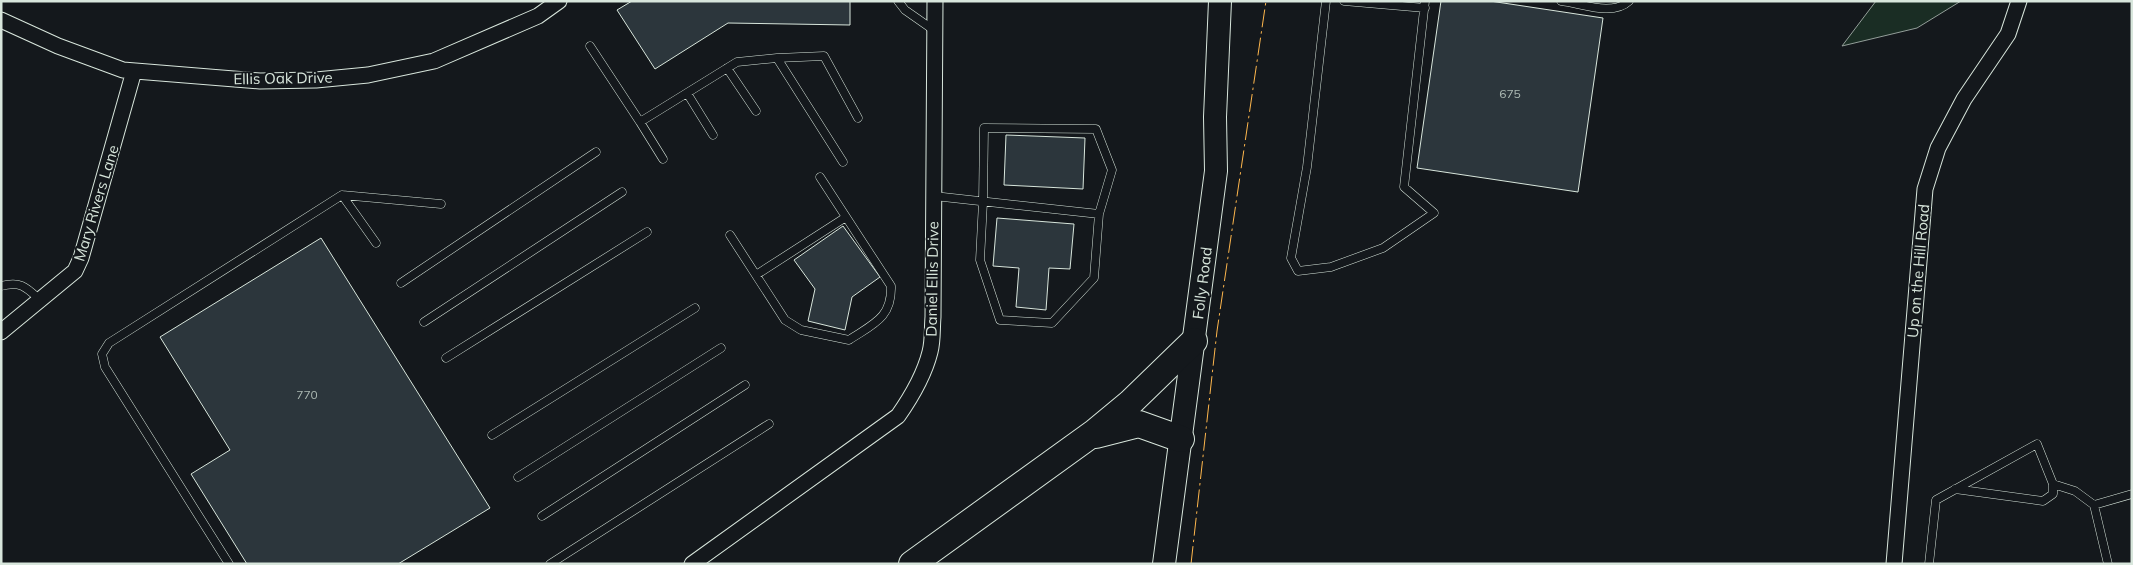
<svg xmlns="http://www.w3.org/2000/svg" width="2133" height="565" viewBox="0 0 2133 565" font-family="Mulish,sans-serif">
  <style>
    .green { fill: #1a2d24; stroke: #939e99 }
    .building { fill: #2c363c; stroke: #d8e6dc }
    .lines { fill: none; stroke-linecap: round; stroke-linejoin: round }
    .lane-casing { stroke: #d8e6dc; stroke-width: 9 }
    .street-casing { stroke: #d8e6dc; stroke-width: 17 }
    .primary-casing { stroke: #d8e6dc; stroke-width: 24 }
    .highway-casing { stroke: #d8e6dc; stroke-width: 28 }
    .lane { stroke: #14181c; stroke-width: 8 }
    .street { stroke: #14181c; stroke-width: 15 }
    .primary { stroke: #14181c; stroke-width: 22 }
    .highway { stroke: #14181c; stroke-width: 26 }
    .power { stroke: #ffb74d; stroke-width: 1; stroke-dasharray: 18 4 2.5 4; stroke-linecap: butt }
    .labels { text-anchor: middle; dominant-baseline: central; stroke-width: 4; stroke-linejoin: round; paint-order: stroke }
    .number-label { font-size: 12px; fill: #adbab4 }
    .street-label { font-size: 15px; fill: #d8e6dc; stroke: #14181c }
  </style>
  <rect width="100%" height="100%" fill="#14181c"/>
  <path class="green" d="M1876,1H1961L1917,28L1842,46Z"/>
  <path class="building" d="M632,1H850V25L728,23L655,69L617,10Z
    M1441,1H1490L1603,18L1578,192L1417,168Z
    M1006,135L1085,138L1083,189L1004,185Z
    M997,218L1074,224L1070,269L1049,268L1046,310L1016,307L1019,268L993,266Z
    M843,226L880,277L852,297L845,330L808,321L815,289L794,260Z
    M321,238L490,508L398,564H247L191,474L230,450L160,337Z"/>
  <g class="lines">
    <defs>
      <path id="lane" d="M898,1L905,10L935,31
        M1326,1L1307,167L1291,258L1298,271L1331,267L1383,248L1434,213L1404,187L1425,1
        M1344,1L1425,8
        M1561,1C1581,3 1612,17 1629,1
        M590,46L640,122L737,62L777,58L843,162
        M777,58L824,56L858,118
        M727,68L756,111
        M687,93L713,135
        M640,122L663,159
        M342,195L376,243
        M934,196L1099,214L1094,278L1052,323L1000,320L980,260L983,202L984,128L1096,129L1112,170L1099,214
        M730,235L785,320L801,330L849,340C873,324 892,318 891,286L820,177
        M756,275L846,217
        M401,283L596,152
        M1,286C21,281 26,287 40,300
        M424,322L622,192
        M446,358L647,232
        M492,435L695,308
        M518,477L721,348
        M2053,484L2075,491L2094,505
        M542,516L745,385
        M229,564L105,367L102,354L109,343L342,195L441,204
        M550,564L769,424
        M1929,564L1936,500L2037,444L2053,484V494L2043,501L1955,489
        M2108,564L2094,505L2132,494"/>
      <path id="street" d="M1,20L58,46L123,70L260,81L316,80L368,75L434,61L538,16L559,1
        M1,332L75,271L81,258L134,71
        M692,564L898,416C912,396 924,376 930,352C933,341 932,328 933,317L935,1
        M1894,564L1925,189L1938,148L1964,99L2008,34L2019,1"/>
      <path id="primary" d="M1164,564L1216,171L1215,117L1220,1"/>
      <path id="highway" d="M1096,435L1139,424L1181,439
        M912,564L1095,432L1130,403L1194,341"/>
    </defs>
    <use href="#lane" class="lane-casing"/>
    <use href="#street" class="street-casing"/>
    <use href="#primary" class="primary-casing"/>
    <use href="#highway" class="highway-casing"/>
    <use href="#lane" class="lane"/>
    <use href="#street" class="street"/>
    <use href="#primary" class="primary"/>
    <use href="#highway" class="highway"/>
    <path class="power" d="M1191,564L1217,331L1266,1"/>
  </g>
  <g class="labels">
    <g class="number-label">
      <text x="1510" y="93">675</text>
      <text x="307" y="394">770</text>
    </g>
    <g class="street-label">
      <text transform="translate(283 78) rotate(-1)">Ellis Oak Drive</text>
      <text transform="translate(96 203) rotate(-73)">Mary Rivers Lane</text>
      <text transform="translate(1918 271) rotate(-85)">Up on the Hill Road</text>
      <text transform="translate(932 279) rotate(-89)">Daniel Ellis Drive</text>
      <text transform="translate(1202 283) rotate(-83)">Folly Road</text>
    </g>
  </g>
  <rect width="2133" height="565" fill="none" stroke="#d8e6dc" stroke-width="5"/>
</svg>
